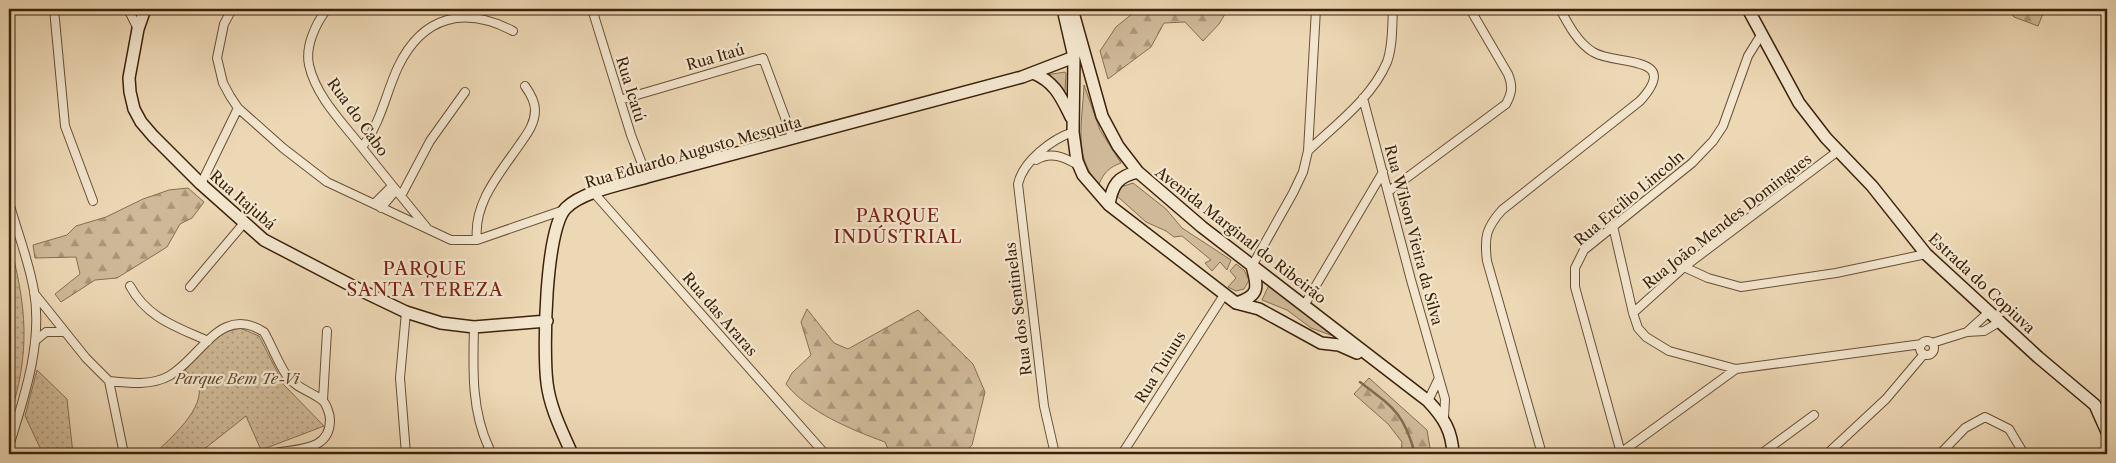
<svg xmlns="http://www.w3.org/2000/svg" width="2116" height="463" viewBox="0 0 2116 463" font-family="'Libre Caslon Text',serif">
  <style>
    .grass { fill: #cfb998; stroke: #866e51 }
    .forest { fill: url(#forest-firs); stroke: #866e51 }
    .park { fill: url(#park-dots); stroke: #866e51 }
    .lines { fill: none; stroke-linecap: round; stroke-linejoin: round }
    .stream { stroke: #836a4e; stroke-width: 2.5 }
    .street-casing { stroke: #695035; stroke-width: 10 }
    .secondary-casing { stroke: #3d220a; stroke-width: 14 }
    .street { stroke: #f3e6cf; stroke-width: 8 }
    .secondary { stroke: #f3e6cf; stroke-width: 11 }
    .labels { text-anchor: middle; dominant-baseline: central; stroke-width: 4.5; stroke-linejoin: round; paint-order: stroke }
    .street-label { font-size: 15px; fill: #3d220a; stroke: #f3e6cf }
    .park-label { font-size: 15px; font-style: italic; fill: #62482e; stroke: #f3e6cf }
    .quarter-label { font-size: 18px; letter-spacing: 1px; fill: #7a1f14; stroke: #f3e6cf }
  </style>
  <defs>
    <pattern id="forest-firs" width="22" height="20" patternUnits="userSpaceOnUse" patternTransform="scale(1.25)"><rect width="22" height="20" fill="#cfb998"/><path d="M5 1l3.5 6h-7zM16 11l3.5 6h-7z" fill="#a9967a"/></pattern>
    <pattern id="park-dots" width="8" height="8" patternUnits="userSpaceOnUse" patternTransform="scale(1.25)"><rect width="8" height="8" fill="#cfb998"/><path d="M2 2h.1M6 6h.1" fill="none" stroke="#a9967a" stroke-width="1.8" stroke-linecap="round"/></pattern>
  </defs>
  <rect width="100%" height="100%" fill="#edd8b5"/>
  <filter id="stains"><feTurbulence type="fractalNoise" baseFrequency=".004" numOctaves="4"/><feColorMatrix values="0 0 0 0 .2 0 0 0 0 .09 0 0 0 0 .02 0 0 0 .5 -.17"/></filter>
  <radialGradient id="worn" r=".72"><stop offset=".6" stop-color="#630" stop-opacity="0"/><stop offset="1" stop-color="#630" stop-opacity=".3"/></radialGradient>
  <path class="grass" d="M1065,72L1066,74L1065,91L1046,75Z
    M1084,85L1100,130L1121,163C1110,167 1104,172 1099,184C1072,158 1083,118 1084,85Z
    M1133,183L1166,209L1182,228L1231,260L1227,270L1220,262L1212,271L1205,263L1211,260L1182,236L1174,237L1166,231L1146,222L1117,196L1121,187Z
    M1236,264L1244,270L1249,280L1244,289L1236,291L1228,287L1236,278L1230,271Z
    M1269,285L1333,336L1311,328L1287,310L1262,300Z"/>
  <path class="forest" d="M1138,9H1228L1219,24L1203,41L1185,22L1164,23L1151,47L1108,79L1100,51L1116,27Z
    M2007,9H2042L2044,11L2038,26L2014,17Z
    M188,188L204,202L192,218L180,224L167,247L117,278L95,280L61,302L55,294L80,274L76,257L35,258L33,245L67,235L76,226L106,217L143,199L169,190Z
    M807,309L834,343L848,349L918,310L973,364L985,392L972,445L963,454H890L885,442C852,430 808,412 786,384L792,373L811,355L801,322Z
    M1369,378L1427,430L1431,454H1401L1402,442L1388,424L1354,394Z"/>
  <path class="park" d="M9,240C27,308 31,352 9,419Z
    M240,328L259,336L284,385L324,426L261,450L246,416L198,454H154C169,440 207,407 198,384C196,379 189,374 185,370L221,333Z
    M37,370L67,399L73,454H43L25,416Z"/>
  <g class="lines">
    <path class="stream" d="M1360,382C1393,407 1404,413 1415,454"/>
    <defs>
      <path id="street" d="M54,9L65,126L93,201
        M128,9L138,29
        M232,9L224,24L217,58L223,83L230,96L238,108L283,148L327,182L451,240H477L564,210
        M327,9C316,23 305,46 309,65C316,96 341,121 360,145C382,173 405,201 427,228
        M592,9L631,135L647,177
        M1363,98L1411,280L1445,399L1444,418
        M620,100L763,58L793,139
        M362,147C382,121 385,95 398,67C423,15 465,6 513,31
        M1308,151C1335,125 1372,98 1387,62C1393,46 1392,26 1393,9
        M1036,160C1051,151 1064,157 1078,165
        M201,184L238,108
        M1389,191L1506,104C1512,93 1513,86 1508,74L1470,9
        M594,193L825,454
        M401,196L430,141L465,92
        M9,202C17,232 29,261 34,291C43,343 24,398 9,446
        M374,204L392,186
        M381,208L396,190
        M1613,226L1633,313L1638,328L1646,337L1669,351L1736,369
        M477,240C473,203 500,173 520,144C527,134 535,124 535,110C535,101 530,93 525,86
        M1252,266L1293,193L1303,172L1308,151L1316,9
        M1684,267L1708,278L1741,287L1836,273L1926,254
        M130,286C147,318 177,327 208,341
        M190,287L244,223
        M34,293L86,358L109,381C128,383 151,386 169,376C202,357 220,304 264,332C272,346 278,363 287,376C296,388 310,391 322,400C326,403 330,414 330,420C330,453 294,448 271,454
        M1305,304L1383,172
        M406,312L400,378L406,454
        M1633,313L1684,267L1838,151
        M474,327C473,368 471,410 489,448
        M1967,332L1990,311
        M35,341L46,332H65
        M1920 348a7 7 0 1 1 14 0a7 7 0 1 1-14 0Z
        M1932,343L1967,332L1984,331L2001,321
        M109,381L124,454
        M323,400L327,331
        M1428,401L1438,380
        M1621,453L1575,287V268L1584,250L1692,163L1713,141L1723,126L1748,56L1761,35
        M1055,454L1044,406L1018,184C1023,161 1052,139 1073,132
        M1122,454L1224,295
        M1542,454L1487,261C1484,237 1486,228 1502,210L1640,101C1683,54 1615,66 1593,52C1578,43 1568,24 1560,9
        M1619,454L1736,369L1922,344
        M1761,454L1814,415
        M1827,454L1886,399L1924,354
        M1940,454L1965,428L1985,417L2009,429L2024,454"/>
      <path id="secondary" d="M145,9L138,29L129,78L130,92L134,109L141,122L153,136L201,184L264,240L358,289L406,312L441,323L474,327L547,321
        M1063,9L1074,57L1073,132L1077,161L1083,175L1109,205L1236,303L1259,309L1321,343L1339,345L1357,353
        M1072,9L1102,116L1118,146L1138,172L1202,227L1428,401C1444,418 1452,431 1453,454
        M1748,9L1799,103L1826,138L1872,186L1926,254L2038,357L2095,405L2107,432
        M1033,73C1055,82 1061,97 1071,117
        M1109,205C1112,185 1118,176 1138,172
        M1236,303C1260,296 1258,287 1252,266
        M572,454C562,431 550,408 547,383C543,352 545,229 566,208C583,191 624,184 647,177L1022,77L1074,57"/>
    </defs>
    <use href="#street" class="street-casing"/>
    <use href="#secondary" class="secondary-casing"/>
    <use href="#street" class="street"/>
    <use href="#secondary" class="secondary"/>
  </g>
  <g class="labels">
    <g class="street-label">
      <text transform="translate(715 57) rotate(-16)">Rua Itaú</text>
      <text transform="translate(631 89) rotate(73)">Rua Icatú</text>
      <text transform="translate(358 117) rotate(54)">Rua do Cabo</text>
      <text transform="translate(693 152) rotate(-16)">Rua Eduardo Augusto Mesquita</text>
      <text transform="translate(1629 198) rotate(-40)">Rua Ercílio Lincoln</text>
      <text transform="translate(243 200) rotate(41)">Rua Itajubá</text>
      <text transform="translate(1727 221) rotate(-38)">Rua João Mendes Domingues</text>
      <text transform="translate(1241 235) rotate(38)">Avenida Marginal do Ribeirão</text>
      <text transform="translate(1414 235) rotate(75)">Rua Wilson Vieira da Silva</text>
      <text transform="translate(1982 283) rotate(43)">Estrada do Copiuva</text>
      <text transform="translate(1018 309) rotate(-97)">Rua dos Sentinelas</text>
      <text transform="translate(720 314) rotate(49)">Rua das Araras</text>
      <text transform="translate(1160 367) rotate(-58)">Rua Tuiuus</text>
    </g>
    <g class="park-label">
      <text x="237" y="378">Parque Bem Te-Vi</text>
    </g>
    <g class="quarter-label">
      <text x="898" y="216">PARQUE<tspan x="898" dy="21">INDÚSTRIAL</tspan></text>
      <text x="425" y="269">PARQUE<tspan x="425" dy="21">SANTA TEREZA</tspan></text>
    </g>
  </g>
  <rect width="2116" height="463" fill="none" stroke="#edd8b5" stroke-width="30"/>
  <rect x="10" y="10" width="2096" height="443" fill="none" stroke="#3d220a" stroke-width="2.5"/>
  <rect x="15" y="15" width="2086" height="433" fill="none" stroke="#3d220a"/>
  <rect width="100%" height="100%" filter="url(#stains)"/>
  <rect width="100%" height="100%" fill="url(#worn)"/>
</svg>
